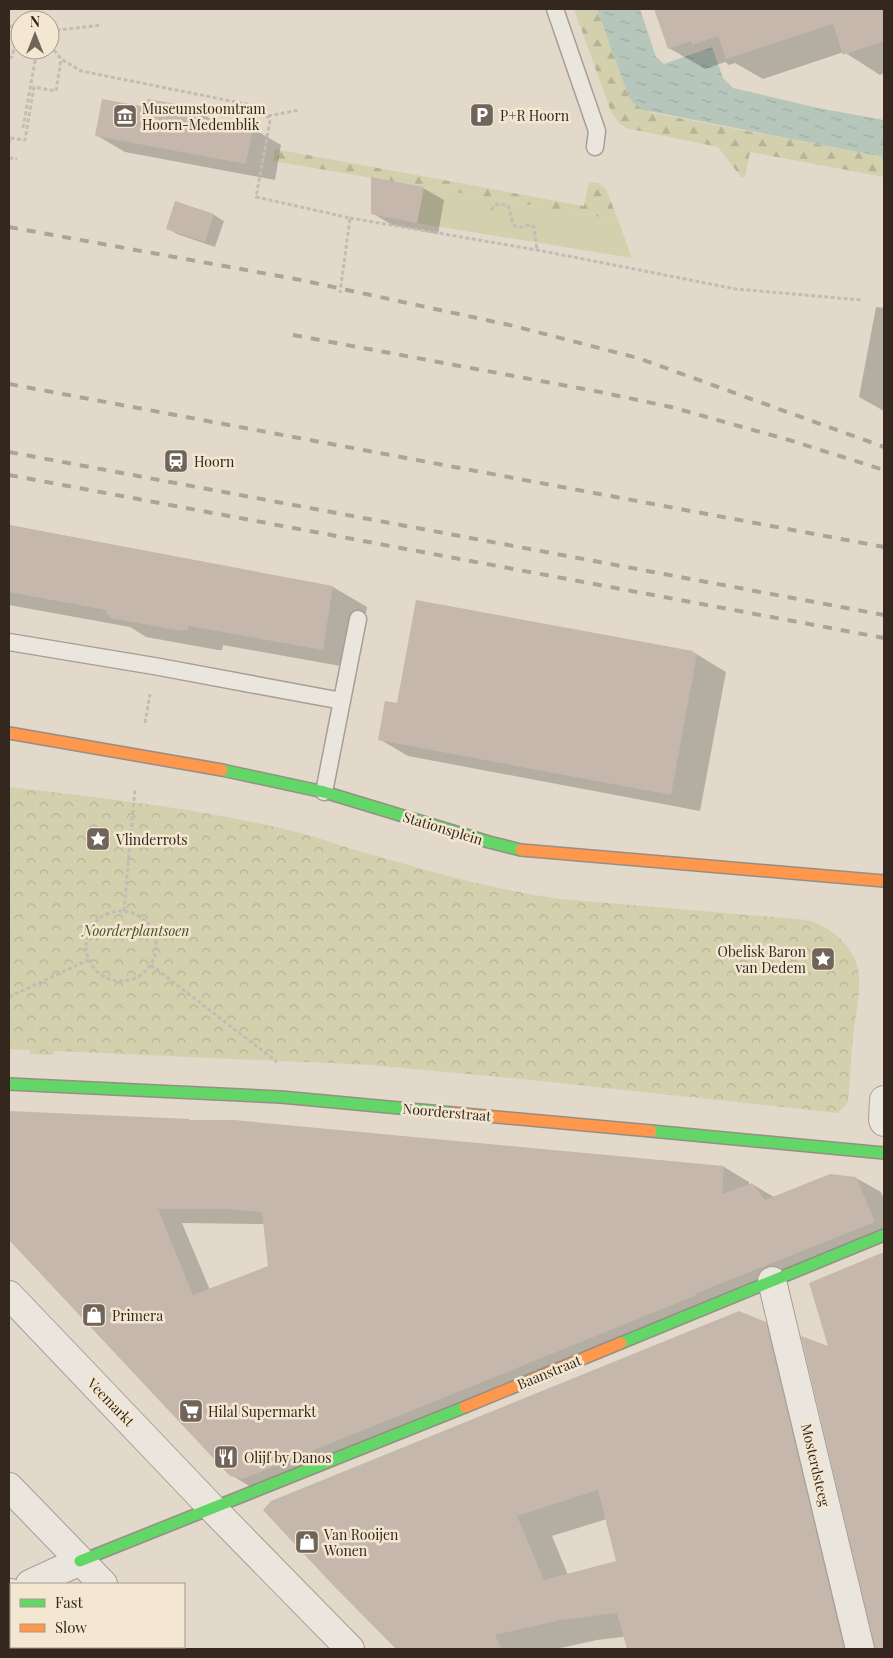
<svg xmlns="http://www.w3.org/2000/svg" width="893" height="1658" viewBox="0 0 893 1658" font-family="'Playfair Display',serif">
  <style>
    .green { fill: #d3d0ae }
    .forest { fill: url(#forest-firs) }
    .park { fill: url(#park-crowns) }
    .water { fill: url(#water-ripples) }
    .shadow { fill: #0003; fill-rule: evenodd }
    .building { fill: #c5b7ac; fill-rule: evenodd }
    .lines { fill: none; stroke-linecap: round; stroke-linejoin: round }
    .lane-casing { stroke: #a79e95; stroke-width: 19 }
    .street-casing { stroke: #a79e95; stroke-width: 30 }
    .fast-casing { stroke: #968e85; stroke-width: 14 }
    .slow-casing { stroke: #968e85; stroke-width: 14 }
    .path { stroke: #c2bcb4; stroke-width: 3; stroke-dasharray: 4 2.5; stroke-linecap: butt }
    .lane { stroke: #eae5dd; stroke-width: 16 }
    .street { stroke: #eae5dd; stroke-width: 28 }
    .fast { stroke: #63d668; stroke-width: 11 }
    .slow { stroke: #ff974d; stroke-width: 11 }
    .rail { stroke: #a9a49d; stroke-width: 4; stroke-dasharray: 9 9; stroke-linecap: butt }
    .labels { text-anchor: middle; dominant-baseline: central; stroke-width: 5; stroke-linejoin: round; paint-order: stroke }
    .poi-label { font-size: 14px; fill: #34271e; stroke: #f3e7d1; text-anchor: start }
    .street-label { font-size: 14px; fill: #34271e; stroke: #f3e7d1 }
    .park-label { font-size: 14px; font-style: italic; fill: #484f26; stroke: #f3e7d1 }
  </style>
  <defs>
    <pattern id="forest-firs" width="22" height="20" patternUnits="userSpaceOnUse" patternTransform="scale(1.25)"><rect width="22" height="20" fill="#d3d0ae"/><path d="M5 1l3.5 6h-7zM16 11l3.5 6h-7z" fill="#b6b395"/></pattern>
    <pattern id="park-crowns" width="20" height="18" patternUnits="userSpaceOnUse" patternTransform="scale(1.25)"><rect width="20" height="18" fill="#d3d0ae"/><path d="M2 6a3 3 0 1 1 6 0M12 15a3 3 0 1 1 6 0" fill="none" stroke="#b6b395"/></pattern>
    <pattern id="water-ripples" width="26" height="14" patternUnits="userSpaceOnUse" patternTransform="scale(1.25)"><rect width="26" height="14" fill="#b7c6bb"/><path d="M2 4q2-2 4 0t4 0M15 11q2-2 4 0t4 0" fill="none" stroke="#9eaaa0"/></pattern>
  </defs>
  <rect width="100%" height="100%" fill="#e2d9cb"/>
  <path class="green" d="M424,187L618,220L632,258L417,223Z"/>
  <path class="forest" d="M574,9H597L628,95L652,113L884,157V177L750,152L745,177H741L718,147L626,128L618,122L611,112Z
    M275,149L584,206L589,182L599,183L606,189L618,220L273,161Z"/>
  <path class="park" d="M9,787C105,798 203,809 297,832C318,837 338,845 359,851C426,870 492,890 561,899L808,920C829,927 850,942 857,965C863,986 855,1016 853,1037C851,1059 850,1080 848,1102L838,1113L531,1080L371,1065L54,1051V1055L30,1054V1050L9,1049Z"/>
  <path class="water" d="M597,9H640L656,57L664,64L712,47L723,78L733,88L818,108L884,120V157L643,110L633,103L628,95Z"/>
  <path class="shadow" d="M656,9H884V73L880,75L844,52L763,79L735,63L729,65L725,62L705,69L669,48Z
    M192,108L214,121L252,128L281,145L275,180L125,152L96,135L147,109Z
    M423,188L444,200L438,234L392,225L372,213Z
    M176,202L214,215L224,221L215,247L177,234L167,228Z
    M876,307L884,308V411L859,397Z
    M9,525L333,587L367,607L357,669L223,645L222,650H218L146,637L130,627L9,605Z
    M693,652L726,672L700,811L408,756L379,739L398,704Z
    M9,1113L189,1120L724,1167L749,1182V1186L752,1184L774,1197L856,1178L881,1192L884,1200V1242L256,1490L231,1475L9,1238ZM182,1223L264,1224L269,1266L210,1290Z
    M884,1253V1649H876L830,1348L811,1283Z
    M765,1323L801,1344L874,1649H719L775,1638L772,1619L597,1640L556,1649H397L331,1581ZM607,1519L618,1562L568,1575L552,1536Z
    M11,1612V1647H116L118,1649H9V1613Z"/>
  <path class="building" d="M654,9H884V41L843,55L833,24L726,59L718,36L692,45L691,41L668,49Z
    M102,99L146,107L148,99L193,107V116L253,127L246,164L95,136Z
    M371,177L424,187L417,223L371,214Z
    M175,201L214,214L205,242L166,229Z
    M9,525L333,586L323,650L188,626V630L182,631L110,618L111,616L106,614V610L9,592Z
    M416,600L693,651V653L697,654L671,795L378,740L385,701L397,703Z
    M9,1111L190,1119L189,1120H234L724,1166L722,1194L752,1183L765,1200L830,1174L856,1177L875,1222L694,1294L697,1295L243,1479L230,1476L9,1240ZM158,1209H226L262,1212L268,1266L193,1295Z
    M884,1252V1649H875L801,1336L828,1346L809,1283Z
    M739,1311L766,1322L844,1649H627L617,1613L561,1620L495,1635L502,1649H396L330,1582L263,1510L271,1501ZM598,1490L616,1561L544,1580L517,1516Z"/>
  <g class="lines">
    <defs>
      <path id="lane" d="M555,9L597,131L595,147
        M9,642L154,666L342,701
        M324,792L358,619"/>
      <path id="street" d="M884,1100L883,1120L884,1122
        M772,1281L860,1649
        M9,1295L213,1509L350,1649
        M9,1487L103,1584
        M30,1584L80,1561
        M9,1594L11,1593
        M165,1647L167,1649
        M101,1649L106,1647"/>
      <path id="fast" d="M222,770L324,792L489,842L521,850
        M9,1084L281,1097L453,1113
        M651,1131L884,1153
        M621,1343L884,1235
        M80,1561L465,1407"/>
      <path id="slow" d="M9,733L222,770
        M521,850L884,881
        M453,1113L651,1131
        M465,1407L621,1343"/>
    </defs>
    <use href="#lane" class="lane-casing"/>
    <use href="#street" class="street-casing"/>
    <use href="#fast" class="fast-casing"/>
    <use href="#slow" class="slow-casing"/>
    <path class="path" d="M9,26L20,28
      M50,31L102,25
      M50,45L61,59L81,71L261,107L270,121L256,197L350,218L340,293
      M9,57H12L15,45L20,42
      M268,116L299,110
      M23,128L37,50
      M9,144L10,138L25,140L34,87L56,91L61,59
      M9,158L17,159
      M491,210L497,204L507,205C512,210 510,225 517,227C524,228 527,223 534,227L537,250
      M350,218L537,250L736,289L861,300
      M145,723L150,694
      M86 946a35 35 0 1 1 70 0a35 35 0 1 1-70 0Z
      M124,911L135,788
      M151,965L277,1062
      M9,997L88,960"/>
    <use href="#lane" class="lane"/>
    <use href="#street" class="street"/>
    <use href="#fast" class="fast"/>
    <use href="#slow" class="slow"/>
    <path class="rail" d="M9,227L301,280L514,326L638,358L884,447
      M293,335L600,392L671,407L789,440L884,470
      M9,384L884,547
      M9,452L884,615
      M9,475L884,638"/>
  </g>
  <defs>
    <symbol id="parking-square" viewBox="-11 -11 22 22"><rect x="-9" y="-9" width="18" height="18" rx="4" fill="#71655b" stroke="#f3e7d1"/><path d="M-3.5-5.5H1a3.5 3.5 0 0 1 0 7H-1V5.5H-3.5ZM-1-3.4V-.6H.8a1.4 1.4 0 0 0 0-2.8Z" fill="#fff"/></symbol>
    <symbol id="museum-square" viewBox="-11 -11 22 22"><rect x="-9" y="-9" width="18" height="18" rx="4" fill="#71655b" stroke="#f3e7d1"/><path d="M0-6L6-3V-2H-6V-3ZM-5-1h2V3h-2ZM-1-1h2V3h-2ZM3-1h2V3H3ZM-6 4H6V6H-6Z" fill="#fff"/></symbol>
    <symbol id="station-square" viewBox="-11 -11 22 22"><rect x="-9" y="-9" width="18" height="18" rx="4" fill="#71655b" stroke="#f3e7d1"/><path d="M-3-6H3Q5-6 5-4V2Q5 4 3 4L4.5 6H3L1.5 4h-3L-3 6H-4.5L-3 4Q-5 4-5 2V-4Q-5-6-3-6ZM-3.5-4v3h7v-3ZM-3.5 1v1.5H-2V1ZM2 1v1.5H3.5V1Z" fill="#fff"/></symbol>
    <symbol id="sight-square" viewBox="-11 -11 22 22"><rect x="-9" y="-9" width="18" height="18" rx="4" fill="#71655b" stroke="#f3e7d1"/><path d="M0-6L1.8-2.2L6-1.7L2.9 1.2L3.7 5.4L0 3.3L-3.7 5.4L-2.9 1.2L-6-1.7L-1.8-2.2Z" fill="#fff"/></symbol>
    <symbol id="shop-square" viewBox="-11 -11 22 22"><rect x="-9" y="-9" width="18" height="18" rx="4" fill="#71655b" stroke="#f3e7d1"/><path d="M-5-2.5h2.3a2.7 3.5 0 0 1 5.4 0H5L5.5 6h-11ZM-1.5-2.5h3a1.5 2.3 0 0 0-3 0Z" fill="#fff"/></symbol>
    <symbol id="supermarket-square" viewBox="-11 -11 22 22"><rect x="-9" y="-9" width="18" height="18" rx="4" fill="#71655b" stroke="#f3e7d1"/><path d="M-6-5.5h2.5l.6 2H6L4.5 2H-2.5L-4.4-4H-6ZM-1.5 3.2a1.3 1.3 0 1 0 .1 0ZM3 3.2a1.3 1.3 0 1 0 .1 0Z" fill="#fff"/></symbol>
    <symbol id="restaurant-square" viewBox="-11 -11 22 22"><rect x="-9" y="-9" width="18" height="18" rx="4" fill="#71655b" stroke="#f3e7d1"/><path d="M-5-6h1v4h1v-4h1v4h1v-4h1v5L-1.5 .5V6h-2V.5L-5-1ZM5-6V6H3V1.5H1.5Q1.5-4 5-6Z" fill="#fff"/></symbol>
  </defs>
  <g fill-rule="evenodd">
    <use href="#parking-square" x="468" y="101" width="28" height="28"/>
    <use href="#museum-square" x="111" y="102" width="28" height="28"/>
    <use href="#station-square" x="162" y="447" width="28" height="28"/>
    <use href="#sight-square" x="84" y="825" width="28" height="28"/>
    <use href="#sight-square" x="809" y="945" width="28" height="28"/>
    <use href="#shop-square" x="80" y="1301" width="28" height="28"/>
    <use href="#supermarket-square" x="177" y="1397" width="28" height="28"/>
    <use href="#restaurant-square" x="212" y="1443" width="28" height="28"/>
    <use href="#shop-square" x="293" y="1528" width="28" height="28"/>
  </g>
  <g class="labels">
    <g class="poi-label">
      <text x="142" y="108">Museumstoomtram<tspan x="142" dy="16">Hoorn-Medemblik</tspan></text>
      <text x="500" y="115">P+R Hoorn</text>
      <text x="194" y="461">Hoorn</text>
      <text x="116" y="839">Vlinderrots</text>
      <text x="806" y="951" text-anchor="end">Obelisk Baron<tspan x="806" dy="16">van Dedem</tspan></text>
      <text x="112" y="1315">Primera</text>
      <text x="208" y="1411">Hilal Supermarkt</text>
      <text x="244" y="1457">Olijf by Danos</text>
      <text x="324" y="1534">Van Rooijen<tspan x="324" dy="16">Wonen</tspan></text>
    </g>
    <g class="street-label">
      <text transform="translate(443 828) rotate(17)">Stationsplein</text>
      <text transform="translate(447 1112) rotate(5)">Noorderstraat</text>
      <text transform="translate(549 1372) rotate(-22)">Baanstraat</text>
      <text transform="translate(111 1402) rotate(46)">Veemarkt</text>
      <text transform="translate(816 1465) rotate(77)">Mosterdsteeg</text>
    </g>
    <g class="park-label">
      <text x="136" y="930">Noorderplantsoen</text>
    </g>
  </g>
  <rect width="893" height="1658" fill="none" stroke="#34271e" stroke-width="20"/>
  <rect x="10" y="1583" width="175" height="65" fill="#f3e7d1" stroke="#a79a89"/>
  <rect x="20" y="1599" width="25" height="8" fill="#63d668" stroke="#a79a89"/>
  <text x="55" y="1608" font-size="15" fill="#34271e">Fast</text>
  <rect x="20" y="1624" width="25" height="8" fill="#ff974d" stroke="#a79a89"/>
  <text x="55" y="1633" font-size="15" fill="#34271e">Slow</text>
  <g transform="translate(35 35)"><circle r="24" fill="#f3e7d1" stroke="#a79a89"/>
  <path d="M0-4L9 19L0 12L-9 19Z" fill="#71655b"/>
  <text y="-8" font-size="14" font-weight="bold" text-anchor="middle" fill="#34271e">N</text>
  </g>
</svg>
